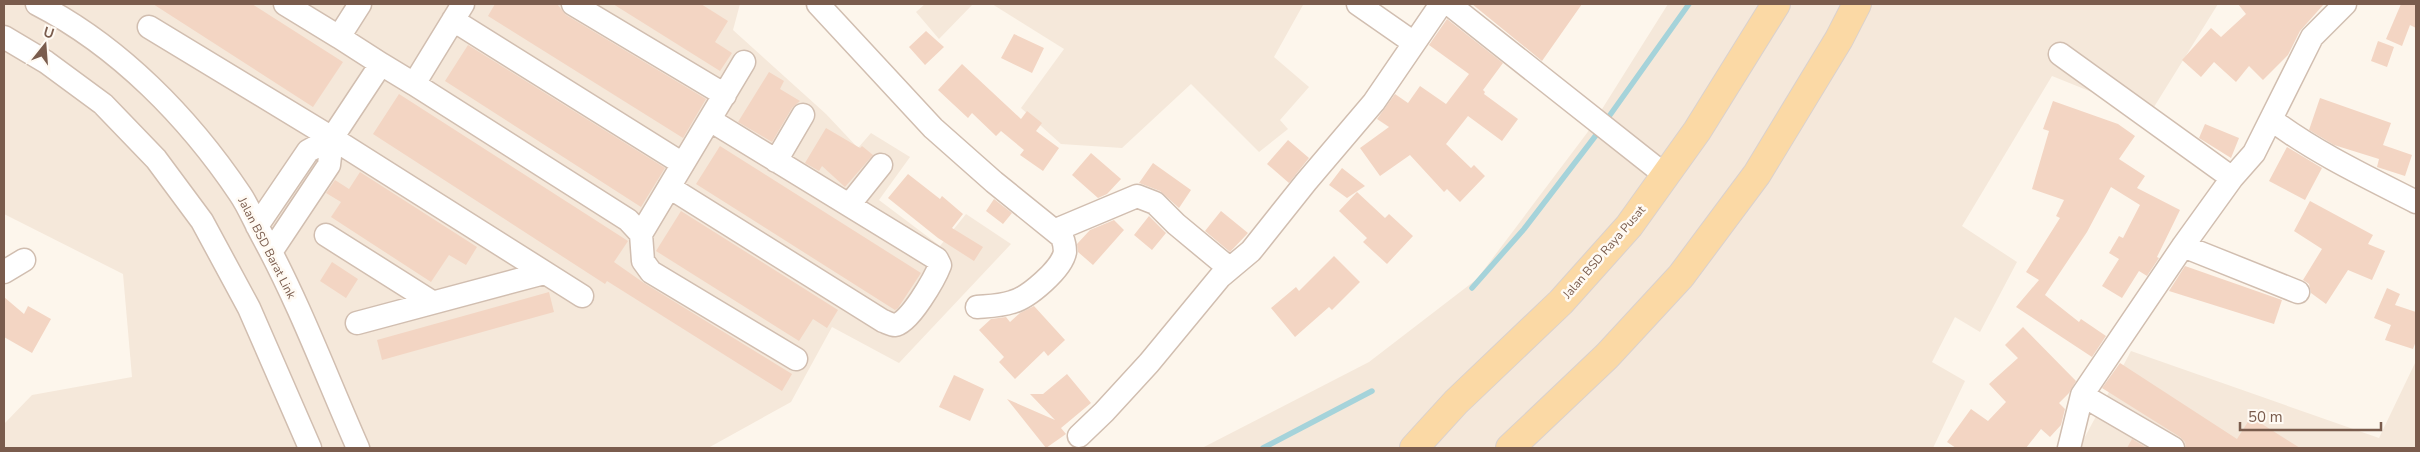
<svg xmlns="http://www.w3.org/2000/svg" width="2420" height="452" viewBox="0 0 2420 452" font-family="'Nunito Sans',sans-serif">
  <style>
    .residential { fill: #f5e8da }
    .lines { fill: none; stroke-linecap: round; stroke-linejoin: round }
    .stream { stroke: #a5d3da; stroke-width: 5.5 }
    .building { fill: #f3d5c3 }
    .minor-casing { stroke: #d1beb0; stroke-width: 25 }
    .major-casing { stroke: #dad1cd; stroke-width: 30 }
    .minor { stroke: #fff; stroke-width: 22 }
    .major { stroke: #fbd9a5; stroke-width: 28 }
    .labels { text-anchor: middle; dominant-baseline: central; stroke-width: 5; stroke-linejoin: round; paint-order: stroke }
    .street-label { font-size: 12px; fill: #7a5c4d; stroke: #fffaf3 }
  </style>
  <rect width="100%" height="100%" fill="#fdf6ec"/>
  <path class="residential" d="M4,4H740L733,30L826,114L858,148L871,133L910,157L879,200L940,246L966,214L1011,244L899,363L832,327L791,402L708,448H4V424L32,395L132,377L123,274L4,214Z
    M925,4H973L939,39L916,12Z
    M992,4H1301L1303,5L1274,57L1309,87L1280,120L1288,129L1259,152L1191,84L1122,148L1061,144L1021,108L1064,49Z
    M1668,4H2218L2149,115L2052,76L1962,226L2017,262L1980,332L1955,317L1932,362L1965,381L1933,448H1202L1369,362L1477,279L1587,133Z
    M2131,351L2379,438L2416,361V448H2079Z"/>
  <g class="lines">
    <path class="stream" d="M1605,122L1689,4
      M1472,288L1524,229L1600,130
      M1263,448L1372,391"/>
  </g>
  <path class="building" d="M153,4H252L343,62L313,107Z
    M495,4H557L566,15L706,99L683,138L488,16Z
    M613,4H701L728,21L715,42L732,53L720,71Z
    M1472,4H1582L1542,61Z
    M2238,4H2324L2300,31L2288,55L2263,80L2249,66L2236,82L2214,62L2201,77L2182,60L2211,28L2221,37L2246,14Z
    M2401,4H2416V28L2410,25L2402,46L2386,39Z
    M1447,19L1503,63L1483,90L1485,92L1484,94L1518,119L1502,141L1468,116L1446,144L1471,168L1474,165L1485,176L1460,202L1447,189L1444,192L1410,155L1380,176L1360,148L1389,127L1377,119L1395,94L1408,103L1420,86L1446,104L1469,74L1429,45Z
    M926,31L944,47L925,65L909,47Z
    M1014,34L1044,48L1032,73L1001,58Z
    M2378,41L2394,47L2387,67L2371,61Z
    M468,45L665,168L641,207L445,81Z
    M962,64L1021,119L1027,111L1042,123L1036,131L1059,148L1043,171L1020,155L1024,150L1001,131L996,136L972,113L968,118L938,90Z
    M769,72L784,81L780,89L800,101L792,108L772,142L738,122Z
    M399,94L628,241L614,262L644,283L792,374L782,391L607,281L605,284L373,134Z
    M2320,98L2391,123L2383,145L2412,155L2405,176L2377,167L2379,159L2334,145L2309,130Z
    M2053,101L2118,124L2135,136L2119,159L2145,176L2137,188L2180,210L2157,257L2159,258L2147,276L2139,271L2122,298L2102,286L2119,259L2109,253L2119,236L2123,238L2140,205L2111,187L2087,232L2045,295L2079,322L2081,319L2106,336L2092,357L2016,307L2039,280L2026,272L2060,218L2056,216L2064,200L2032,189L2049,131L2043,129Z
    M2205,124L2239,138L2231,158L2199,138Z
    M826,128L860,148L862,146L873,155L845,187L822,166L819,171L805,163Z
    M1288,140L1309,158L1289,183L1267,164Z
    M720,146L921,273L898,308L895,310L696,184Z
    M2287,147L2322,168L2305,200L2269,181Z
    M1091,153L1121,179L1107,194L1098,198L1072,175Z
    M1153,163L1191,190L1179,208L1160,191L1139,183Z
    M1342,168L1365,186L1347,198L1329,185Z
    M360,172L477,247L466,265L449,255L431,282L331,217L341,202L326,193L335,180L349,189Z
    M908,174L940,199L942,196L963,214L952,228L983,247L974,261L938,238L888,198Z
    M1357,192L1385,218L1389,214L1413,236L1387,264L1363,242L1367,238L1339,211Z
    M994,199L1012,213L1003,224L986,211Z
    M2310,201L2373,235L2368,244L2385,251L2372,280L2348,270L2326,304L2311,293L2309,284L2303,280L2322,249L2294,231Z
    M681,211L838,310L827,328L813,319L799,341L656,251Z
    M1221,211L1248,233L1230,252L1205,231Z
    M1149,216L1166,233L1152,250L1134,235Z
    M1114,220L1124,230L1093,265L1078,252L1077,244L1090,230Z
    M1334,256L1360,282L1332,310L1329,307L1295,337L1271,308L1296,287L1299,291Z
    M332,262L358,279L346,298L320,281Z
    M2185,266L2282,300L2274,324L2169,291Z
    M2387,288L2400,294L2395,305L2416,312V341L2413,349L2385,340L2391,325L2374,318Z
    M549,292L554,312L382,360L377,340Z
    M4,297L24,314L28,306L51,319L32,353L4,337Z
    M1034,306L1065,340L1048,356L1044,351L1015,379L999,362L1004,357L979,330L991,319L1006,317L1010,322L1020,313Z
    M2023,327L2076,381L2069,393L2059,403L2065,409L2061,425L2050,437L2041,429L2026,448H1956L1947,442L1971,409L1988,421L2006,402L1989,384L2018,358L2005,345Z
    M2120,363L2237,439L2251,417L2300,448H2186L2185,442L2180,437L2102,388Z
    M1067,374L1091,403L1061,428L1066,434L1046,448L1007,399L1055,420L1030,394H1043Z
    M954,375L984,389L970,421L939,407Z
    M2132,439L2147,448H2127Z"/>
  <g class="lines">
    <defs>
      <path id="minor" d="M37,4C119,46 189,118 240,194C249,207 255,223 263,237C300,305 327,378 358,448
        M285,4L339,37
        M573,4L725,95
        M818,4L933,128L994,182L1062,237C1064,242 1065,247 1065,252C1062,269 1028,298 1012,302C1000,306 989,306 977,307
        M1358,4L1414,43
        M1449,4L1665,175
        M453,20L683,164
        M149,27L332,138L582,296
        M4,37L46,62L103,104L156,159L202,221L249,308L310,448
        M2060,54L2232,178
        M381,64L414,84L463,4
        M414,84L628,220L641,234L643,261L651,272L796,359
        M2272,120C2316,153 2367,177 2416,202
        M776,161L803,115
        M669,187L883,321C886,322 892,325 895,325C909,324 935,278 940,265L937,259L710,120
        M849,205L881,165
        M257,226L308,151L332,138
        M1056,230L1137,196L1155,203L1176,224L1229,268
        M641,234L744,62
        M326,235L432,302
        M2183,246L2298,292
        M271,252L329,165L332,138L381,64L339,37L360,4
        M4,272L24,260
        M357,323L544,273
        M2082,395L2173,448
        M1079,436L1104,412L1149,363L1220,277L1251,251L1306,182L1374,102L1441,4
        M2069,448L2082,395L2183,246L2232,178L2254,153L2312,37L2345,4"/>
      <path id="major" d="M1414,448L1456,402L1561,302L1629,226L1697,131L1776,4
        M1510,448L1607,356L1681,276L1757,174L1839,39L1857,4"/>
    </defs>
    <use href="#minor" class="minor-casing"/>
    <use href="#major" class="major-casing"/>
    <use href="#minor" class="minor"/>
    <use href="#major" class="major"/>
  </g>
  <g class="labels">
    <g class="street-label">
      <text transform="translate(267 248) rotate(63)">Jalan BSD Barat Link</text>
      <text transform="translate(1604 252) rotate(-49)">Jalan BSD Raya Pusat</text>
    </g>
  </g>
  <rect width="2420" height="452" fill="none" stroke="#7a5c4d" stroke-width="10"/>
  <g transform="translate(45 45) rotate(17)" stroke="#fffaf3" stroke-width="4" paint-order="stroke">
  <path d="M0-4L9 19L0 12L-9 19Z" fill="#7a5c4d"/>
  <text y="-8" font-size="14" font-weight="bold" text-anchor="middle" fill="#7a5c4d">U</text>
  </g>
  <path d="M2240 422v8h141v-8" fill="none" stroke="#7a5c4d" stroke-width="2.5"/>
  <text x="2248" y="422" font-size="15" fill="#7a5c4d" stroke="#fffaf3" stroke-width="4" paint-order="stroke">50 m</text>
</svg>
